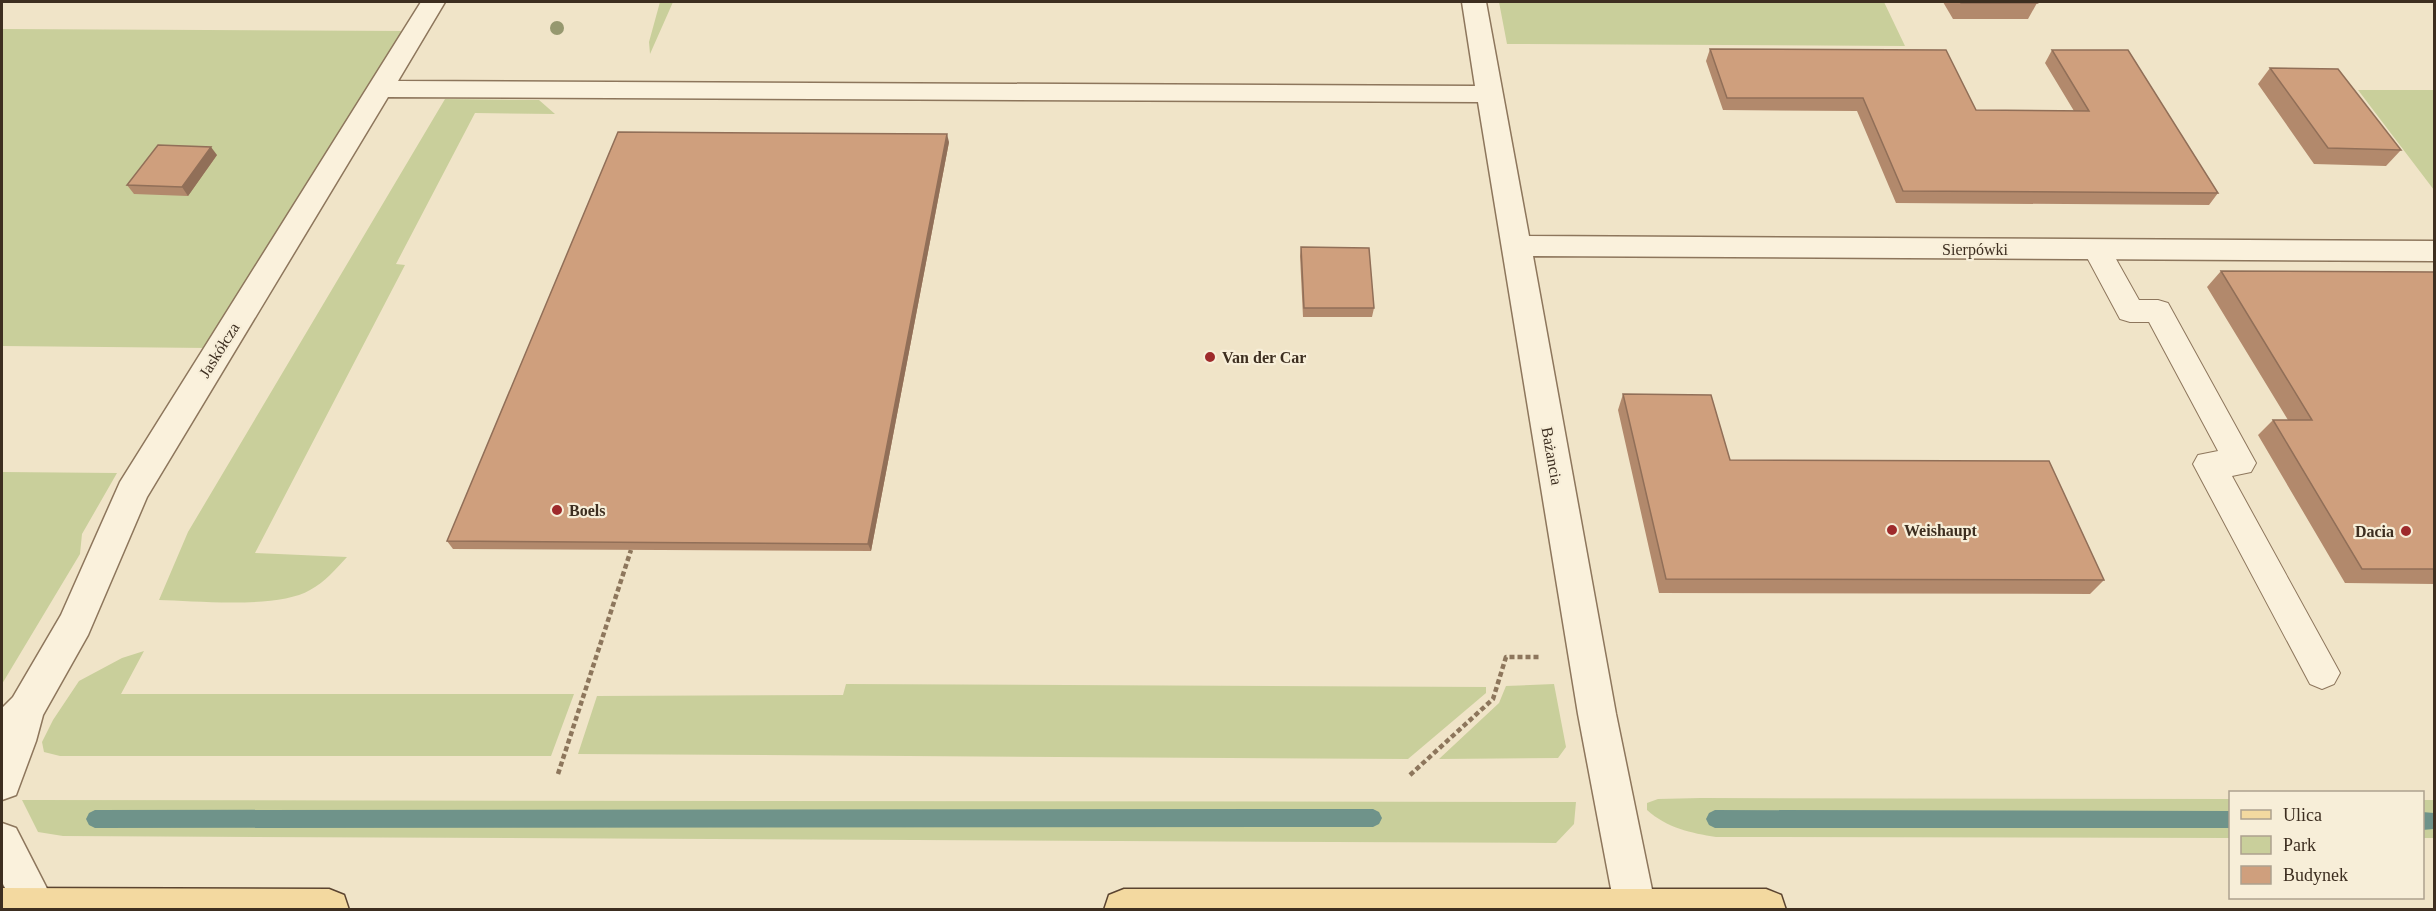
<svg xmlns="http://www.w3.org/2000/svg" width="2436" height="911" viewBox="0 0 2436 911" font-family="Georgia,serif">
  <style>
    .green { fill: #c9cf9b }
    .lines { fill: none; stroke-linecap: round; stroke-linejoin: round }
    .stream { fill: #6f938a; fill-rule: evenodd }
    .service-casing { stroke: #8d765c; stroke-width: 2 }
    .minor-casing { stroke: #8d765c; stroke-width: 3 }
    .primary-casing { stroke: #5b4430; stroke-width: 3 }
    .path { stroke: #8d765c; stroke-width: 4.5; stroke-dasharray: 5 3; stroke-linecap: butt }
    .service { fill: #faf1dc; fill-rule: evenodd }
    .minor { fill: #faf1dc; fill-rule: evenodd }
    .primary { fill: #f3d9a0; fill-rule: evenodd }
    .tree { fill: #96986f }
    .wall { fill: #b2896c }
    .shaded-wall { fill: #916f58 }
    .building { fill: #cf9f7d; stroke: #916f58; stroke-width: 1.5 }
    .poi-dot { fill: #9e2a2b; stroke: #f7eed8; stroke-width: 2 }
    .labels { text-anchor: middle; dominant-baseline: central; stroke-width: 4.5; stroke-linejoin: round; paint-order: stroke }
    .street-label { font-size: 16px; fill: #3d2e20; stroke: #f7eed8 }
    .poi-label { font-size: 16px; font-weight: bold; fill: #3d2e20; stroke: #f7eed8; text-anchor: start }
  </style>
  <rect width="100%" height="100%" fill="#f0e4c8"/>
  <path class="green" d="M660,2H673L650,54L649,42Z
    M1499,2H1884L1905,46L1507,44Z
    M2,29L406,31L209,348L2,346Z
    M2358,90H2434V190Z
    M445,99L539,100L555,114L475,113L396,264L405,265L255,553L347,557C336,569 325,582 310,590C278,609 197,601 159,600L188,532Z
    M2,472L117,473L82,534L80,554L2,684Z
    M144,651L121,694H574L551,756H60L44,752L42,742L53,720L79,681L122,658Z
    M846,684L1486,687V693L1408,759L578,754L597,696L843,695Z
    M1554,684L1566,747L1558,758L1439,759L1499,703L1506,686Z
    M1701,798L2230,799V838L1716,837C1691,833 1667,828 1647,810V803L1658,799Z
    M22,800L1576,802L1574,824L1556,843L63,836L38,832Z
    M2423,800H2434V838H2423Z"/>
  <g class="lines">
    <path class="stream" d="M1373,809L1379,812L1382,818L1379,824L1373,827L95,828L89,825L86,819L89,813L95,810Z
      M1715,810L2230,811V828H1715L1709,825L1706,819L1709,813Z
      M2422,812L2434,813V829L2422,830Z"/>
    <defs>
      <path id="service" d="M2097,240L2107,243L2139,300H2158L2168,303L2251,454L2256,463L2251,472L2232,476L2334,662L2340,673L2334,684L2322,689L2310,684L2193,464L2198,455L2218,451L2149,322H2130L2120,319L2083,250L2087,243Z"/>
      <path id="minor" d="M421,2H445L398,81L1475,86L1462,2H1486L1529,236L2434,241V261L1533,256L1616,714L1656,909L1615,910L1578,714L1478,102L388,97L147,497L88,635L43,715L36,741L16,795L2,800V708L13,697L61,615L120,482Z
        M2,823L16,828L58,910H16L2,882Z"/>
      <path id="primary" d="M2,888L329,889L344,895L349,910H2Z
        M1124,889H1766L1781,895L1786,910H1104L1109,895Z"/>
    </defs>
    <use href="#service" class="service-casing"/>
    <use href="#minor" class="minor-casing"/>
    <use href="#primary" class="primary-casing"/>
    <path class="path" d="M558,774L631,550
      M1410,775L1493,699L1506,657H1541"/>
    <use href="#service" class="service"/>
    <use href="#minor" class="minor"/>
    <use href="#primary" class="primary"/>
  </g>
  <circle class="tree" cx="557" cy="28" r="7"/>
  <path class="wall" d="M1943,2H2036L2037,3L2028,19H1953Z
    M1710,49L1976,110L2074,111L2045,63L2052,50L2218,193L2209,205L1896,203L1857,111L1723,110L1706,61Z
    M2270,68L2401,150L2386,166L2314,164L2258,84Z
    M949,142L871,551L453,549L447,541Z
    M217,155L188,196L134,194L127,185Z
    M1301,247L1374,308L1372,317H1303L1300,256Z
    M2221,271L2434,272V584L2345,583L2258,435L2273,420H2288L2207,287Z
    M1623,394L1730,460L2104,580L2090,594L1659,593L1618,410Z"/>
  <path class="shaded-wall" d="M947,134L949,142L871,551L868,544Z
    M211,147L217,155L188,196L182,187Z"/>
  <path class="building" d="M1960,2H2036L2037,3H1961Z
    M1710,49L1946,50L1976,110L2089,111L2052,50H2128L2218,193L1903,191L1863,98H1727Z
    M2270,68L2338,69L2401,150L2328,148Z
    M618,132L947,134L868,544L447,541Z
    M158,145L211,147L182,187L127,185Z
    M1301,247L1369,248L1374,308H1304Z
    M2221,271L2434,272V569H2362L2273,420H2312Z
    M1623,394L1711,395L1730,460L2049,461L2104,580L1666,579Z"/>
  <g class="poi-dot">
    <circle cx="1210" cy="357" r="6"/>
    <circle cx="557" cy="510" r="6"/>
    <circle cx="1892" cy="530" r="6"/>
    <circle cx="2406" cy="531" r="6"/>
  </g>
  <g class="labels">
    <g class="street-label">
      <text x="1975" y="249">Sierpówki</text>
      <text transform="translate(219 350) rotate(-58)">Jaskółcza</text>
      <text transform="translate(1552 456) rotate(80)">Bażancia</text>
    </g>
    <g class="poi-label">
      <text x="1222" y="357">Van der Car</text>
      <text x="569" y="510">Boels</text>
      <text x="1904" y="530">Weishaupt</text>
      <text x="2394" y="531" text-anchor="end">Dacia</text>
    </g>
  </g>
  <rect width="2436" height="911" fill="none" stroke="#3d2e20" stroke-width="6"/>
  <rect x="2229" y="791" width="195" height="108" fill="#f7eed8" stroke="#ada18e" stroke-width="1.5"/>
  <rect x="2241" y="810" width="30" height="9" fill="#f3d9a0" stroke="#ada18e" stroke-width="1.5"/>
  <text x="2283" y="821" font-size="18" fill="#3d2e20">Ulica</text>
  <rect x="2241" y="836" width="30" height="18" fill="#c9cf9b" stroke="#ada18e" stroke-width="1.5"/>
  <text x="2283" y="851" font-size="18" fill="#3d2e20">Park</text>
  <rect x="2241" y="866" width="30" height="18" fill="#cf9f7d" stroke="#ada18e" stroke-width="1.5"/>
  <text x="2283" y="881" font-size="18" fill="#3d2e20">Budynek</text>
</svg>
